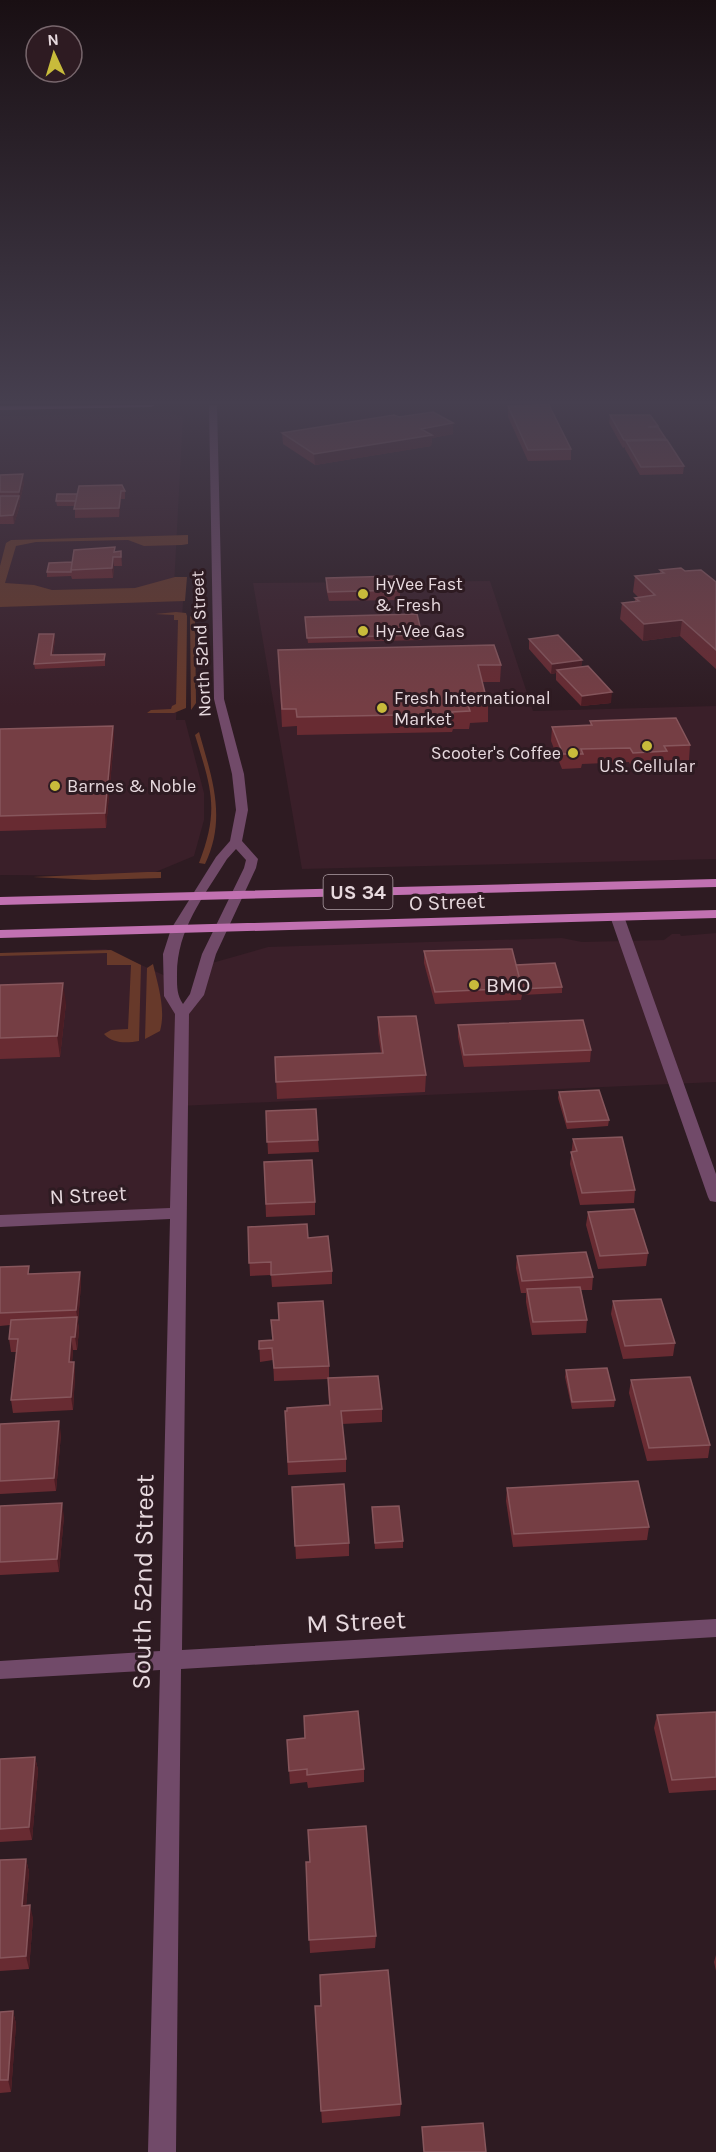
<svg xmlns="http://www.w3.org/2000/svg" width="716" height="2152" viewBox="0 0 716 2152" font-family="Karla,sans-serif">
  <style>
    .built { fill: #3a1f29 }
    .green { fill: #67392a }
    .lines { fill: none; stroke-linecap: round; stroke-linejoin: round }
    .minor { fill: #714a69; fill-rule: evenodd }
    .major { fill: #c171b1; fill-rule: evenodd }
    .wall { fill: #682b32 }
    .shaded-wall { fill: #4b1d24 }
    .building { fill: #753e44; stroke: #87565c; stroke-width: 1.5 }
    .poi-dot { fill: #c8bb3b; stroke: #2e1b22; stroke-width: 2 }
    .labels { text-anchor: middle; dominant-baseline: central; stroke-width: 6; stroke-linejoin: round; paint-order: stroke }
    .far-poi-label { font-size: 18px; fill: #e7d9de; stroke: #2e1b22; text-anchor: start }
    .far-street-label { font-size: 18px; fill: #e7d9de; stroke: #2e1b22 }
    .shield { fill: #2e1b22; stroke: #b0a0a6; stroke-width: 1.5 }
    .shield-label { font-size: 20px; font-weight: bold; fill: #e7d9de }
    .street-label { font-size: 21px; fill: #e7d9de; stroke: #2e1b22 }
    .poi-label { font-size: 21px; fill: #e7d9de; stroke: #2e1b22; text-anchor: start }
    .near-street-label { font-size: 26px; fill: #e7d9de; stroke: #2e1b22 }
  </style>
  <rect width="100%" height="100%" fill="#2e1b22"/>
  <path class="built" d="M168,413L183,416L174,586H184L176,720H185L204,793V820L194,856L146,876L0,875V416Z
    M490,581L533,711L716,706V859L302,869L253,583Z
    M716,933V1082L179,1106L178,1213L0,1221V953L106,949L170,978L182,1014L205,965L268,947L562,938L582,942L664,940L672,934H680L681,936Z"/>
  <path class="green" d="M188,535V544L182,545L144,546L128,540L36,542L16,546L5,583L34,585L52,590L135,588L175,577H187L185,601L0,607V566L6,543L11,540Z
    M176,612L186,613L187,616L186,708L174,713H147L151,710L171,709L172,706L176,704L178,620H174V615L155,614Z
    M190,616L195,619L196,703L191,710Z
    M199,732C212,778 227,818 205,864L199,863C220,809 211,788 195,735Z
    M147,872H161V878L94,880L33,877Z
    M111,950L141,965L139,1041C127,1043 113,1044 104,1034L111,1030L128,1029L131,965H107V953L0,956V953Z
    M153,964C158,985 166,1010 160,1031L145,1039L147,968Z"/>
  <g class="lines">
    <path class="minor" d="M209,405H217L224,699L244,774L248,810L242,841L258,859L256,868L216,954L204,995L189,1014L182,1650L716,1619V1637L181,1669L176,2152H148L160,1670L0,1679V1661L160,1651L170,1219L0,1227V1215L170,1208L175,1014L164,996L163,954L171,929L216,857L230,841L236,810L232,774L214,699ZM236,849L246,860L244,868L202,954L190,994L183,1004C177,995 177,987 177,977C176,930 203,898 227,859Z
      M618,915L625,919L716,1174V1202L710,1201L708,1197L611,919Z"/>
    <path class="major" d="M155,405L151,407L0,410V406Z
      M716,879V887L0,905V897Z
      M716,910V918L0,938V930Z"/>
  </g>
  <path class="wall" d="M712,405H716V412L712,406Z
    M508,406L571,449V460L528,461L508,417Z
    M610,415L658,426V427L666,439V440L684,466L683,474L640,475L625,449V447L623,448L609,423Z
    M399,417L453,434L432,438L431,446L315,465L283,444L282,433Z
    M0,475L24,483L20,500H19L20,505L14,524H0Z
    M125,491V499H121L119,517L75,518V506H57L56,501L77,494Z
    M121,551L122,566H114L113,578L72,579L71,576L47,577V572L72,562L115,552Z
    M660,570L685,571L716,582V669L680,636L643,641L620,619L622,603L635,602V598L638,597L633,592L635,576L660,574Z
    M326,578L400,590V600L329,601L326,588Z
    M305,622L422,635V640L308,643Z
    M54,634L55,639L53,655L105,654V666L35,669L34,664Z
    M529,639L582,660L581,667L611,703L581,706L556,680V673L551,674L529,649Z
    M278,650L501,665L500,682H482L488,705V722L470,723L469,729H453L452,732L297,735V726L282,727Z
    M590,721L690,745L689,760L666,761L665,766L631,767L629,762L582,764L581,768L562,769L551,741L552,727L590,725Z
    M113,726L114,740L106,828L0,831V729Z
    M424,951L516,965L562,987V993L522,995L521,1000L435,1004L424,963Z
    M0,985L66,1003L60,1057L0,1059Z
    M378,1017L426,1075L425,1092L277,1099L275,1057L381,1053L378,1034Z
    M458,1025L591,1050L590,1062L464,1067L458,1037Z
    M559,1092L609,1120L608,1126L567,1129L558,1098Z
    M266,1111L318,1140L319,1152L268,1154Z
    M573,1139L635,1190L634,1203L580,1205L570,1164Z
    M264,1162L315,1202V1215L266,1217Z
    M588,1212L648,1253L646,1266L598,1269L586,1225Z
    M248,1227L308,1238L332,1271V1284L272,1287L271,1275L250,1276Z
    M517,1256L593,1277L592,1290H581L587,1320L586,1333L532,1335L526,1302V1293H521L516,1268Z
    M0,1267L31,1274L80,1272L81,1284L78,1322L79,1330L77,1350H73L72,1362H74L75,1375L73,1410L13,1413L11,1400L16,1352H11L9,1339L10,1325L0,1326Z
    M613,1301L675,1343L673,1356L623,1359L611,1314Z
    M259,1341L329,1366V1378L382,1409V1422L342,1424L346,1459V1472L288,1475L285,1411L329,1405L328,1379L274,1381L273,1360L260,1362Z
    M566,1370L615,1400L614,1407L572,1409L565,1377Z
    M631,1380L710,1445L708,1458L647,1461L629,1393Z
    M0,1424L61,1434L56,1491L0,1494Z
    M292,1487L349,1543V1556L296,1559Z
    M507,1488L649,1527L647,1540L513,1547L506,1501Z
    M0,1506L64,1516L59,1572L0,1575Z
    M372,1507L403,1541V1548L375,1549Z
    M716,1712V1790L669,1793L654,1728L657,1715Z
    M304,1716L364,1769V1782L308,1788L307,1782L290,1784L287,1740L305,1738Z
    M35,1757L38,1770L32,1840L0,1842V1759Z
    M308,1830L376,1936L375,1948L310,1953L306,1862H310Z
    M26,1859L29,1872L26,1906L33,1918L29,1969L0,1971V1860Z
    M716,1955V1971L714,1962Z
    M13,2011L16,2024L11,2092L0,2093V2012Z
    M315,2018L401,2104L400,2116L322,2123Z"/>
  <path class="shaded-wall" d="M453,423V434L432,438L431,446L315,465L314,454L421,429Z
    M23,474L24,483L20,500L19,492Z
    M121,491V499L119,517V508Z
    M19,496L20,505L14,524L13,515Z
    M113,557L114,566L113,578L112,568Z
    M682,620L680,636L643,641L644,624Z
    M54,634L55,639L52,660L51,655Z
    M582,660L581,670H557L556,673L551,674L552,664Z
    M612,692L611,703L581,706L582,696Z
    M113,726L114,740L106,828L105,813Z
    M63,983L66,1003L60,1057L57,1036Z
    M80,1272L81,1284L78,1322L76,1310Z
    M77,1317L79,1330L77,1350L75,1337Z
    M71,1337L73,1350L71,1375L69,1362Z
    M74,1362L75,1375L73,1410L71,1397Z
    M59,1421L61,1434L56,1491L54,1478Z
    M62,1503L64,1516L59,1572L57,1559Z
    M35,1757L38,1770L32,1840L29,1827Z
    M26,1859L29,1872L25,1918L22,1906Z
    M30,1905L33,1918L29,1969L26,1956Z
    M13,2011L16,2024L11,2092L8,2080Z"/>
  <path class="building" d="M549,405L571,449L528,450L508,406Z
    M433,412L453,423L421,429L432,435L314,454L282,433L394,415L399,417Z
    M610,415H650L658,426L648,427H658L666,439L624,440Z
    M667,440L684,466L641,467L626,441Z
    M23,474L19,492H0V475Z
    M122,485L125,491H121L119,508L74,509L79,486Z
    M57,494H77L76,501H56Z
    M0,496H19L13,515L0,516Z
    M115,547L114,552L121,551V557H113L112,568L71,570L74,550Z
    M72,562L71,572H47L49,563Z
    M681,568L685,571L701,570L716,582V650L682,620L644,624L622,603L639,601L635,598L655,595L635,576L664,573L660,570Z
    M397,576L400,590L328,592L326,578Z
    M417,614L422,635L307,638L305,617Z
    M39,634H54L51,655L105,654L104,660L34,664Z
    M558,635L582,660L552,664L529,639Z
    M494,645L501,665H478L488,705H468L470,711L452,712L453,714L297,717L296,709H282L278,650Z
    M588,666L612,692L582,696L557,670Z
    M676,718L690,745L664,746L667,751L633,753L630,748L581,749L583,754H563L552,727L592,725L590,721Z
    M113,726L105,813L0,816V729Z
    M512,949L522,988L435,992L424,951Z
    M555,963L562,987L520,989L522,988L516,965Z
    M63,983L57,1036L0,1038V985Z
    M416,1016L426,1075L276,1082L275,1057L383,1053L378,1017Z
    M583,1020L591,1050L464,1055L458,1025Z
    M599,1090L609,1120L567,1122L559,1092Z
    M316,1109L318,1140L267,1142L266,1111Z
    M622,1137L635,1190L582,1193L571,1152L577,1151L573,1139Z
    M312,1160L315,1202L266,1204L264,1162Z
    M634,1209L648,1253L600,1256L588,1212Z
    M307,1224L308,1238L328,1236L332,1271L271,1275V1262L249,1263L248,1227Z
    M586,1252L593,1277L522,1281L517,1256Z
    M29,1266L28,1274L80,1272L76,1310L0,1313V1267Z
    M580,1287L587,1320L533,1322L527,1289Z
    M661,1299L675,1343L625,1346L613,1301Z
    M323,1301L329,1366L274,1368L272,1348L259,1349V1341L273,1340L271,1320H279L278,1303Z
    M77,1317L75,1337H71L69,1362H74L71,1397L11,1400L18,1339H9L11,1320Z
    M607,1368L615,1400L572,1402L566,1370Z
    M378,1376L382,1409L341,1411L346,1459L288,1462L285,1411H287V1408L330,1405L328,1378Z
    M690,1377L710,1445L649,1448L631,1380Z
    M59,1421L54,1478L0,1481V1424Z
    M638,1481L649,1527L514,1534L507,1488Z
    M344,1484L349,1543L295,1546L292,1487Z
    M62,1503L57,1559L0,1562V1506Z
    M399,1506L403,1541L375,1543L372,1507Z
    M358,1711L364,1769L307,1775V1769L289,1771L287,1740L305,1738L304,1716Z
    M716,1712V1777L672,1780L657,1715Z
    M35,1757L29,1827L0,1829V1759Z
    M366,1826L376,1936L309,1940L306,1862H310L308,1830Z
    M26,1859L22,1906L30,1905L26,1956L0,1958V1860Z
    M388,1970L401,2104L321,2111L315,2006H321L320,1975Z
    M13,2011L8,2080H0V2012Z
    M483,2123L486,2152H424L422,2127Z"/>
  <linearGradient id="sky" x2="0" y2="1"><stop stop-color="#190f13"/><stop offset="0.57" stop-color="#463f4f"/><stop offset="1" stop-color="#463f4f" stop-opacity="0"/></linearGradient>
  <rect width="716" height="706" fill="url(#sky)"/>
  <g class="poi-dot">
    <circle cx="363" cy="594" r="6"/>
    <circle cx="363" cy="631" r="6"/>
    <circle cx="382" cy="708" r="6"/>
    <circle cx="647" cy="746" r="6"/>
    <circle cx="573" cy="753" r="6"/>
    <circle cx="55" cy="786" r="6"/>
    <circle cx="474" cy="985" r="6"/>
  </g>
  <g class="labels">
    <g class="far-poi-label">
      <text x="375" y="584">HyVee Fast<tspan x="375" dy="21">&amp; Fresh</tspan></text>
      <text x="375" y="631">Hy-Vee Gas</text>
      <text x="394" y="698">Fresh International<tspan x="394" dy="21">Market</tspan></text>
      <text x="561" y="753" text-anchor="end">Scooter's Coffee</text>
      <text x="647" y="766" text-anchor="middle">U.S. Cellular</text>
      <text x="67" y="786">Barnes &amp; Noble</text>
    </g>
    <g class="far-street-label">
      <text transform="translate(201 644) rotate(-93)">North 52nd Street</text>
    </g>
    <rect class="shield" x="323.5" y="875" width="69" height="34" rx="4.5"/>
    <g class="shield-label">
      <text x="358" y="892">US 34</text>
    </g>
    <g class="street-label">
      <text transform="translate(447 902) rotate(-2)">O Street</text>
      <text transform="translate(88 1195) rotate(-3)">N Street</text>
    </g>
    <g class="poi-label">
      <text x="486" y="985">BMO</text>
    </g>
    <g class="near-street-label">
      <text transform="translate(143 1582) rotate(-89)">South 52nd Street</text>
      <text transform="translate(356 1622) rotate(-3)">M Street</text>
    </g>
  </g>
  <g transform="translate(54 54) rotate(356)"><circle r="28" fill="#2e1b22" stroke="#78676d" stroke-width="1.5"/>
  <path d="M0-4.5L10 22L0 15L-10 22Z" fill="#c8bb3b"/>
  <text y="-9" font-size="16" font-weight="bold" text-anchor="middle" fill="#e7d9de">N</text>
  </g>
</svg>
